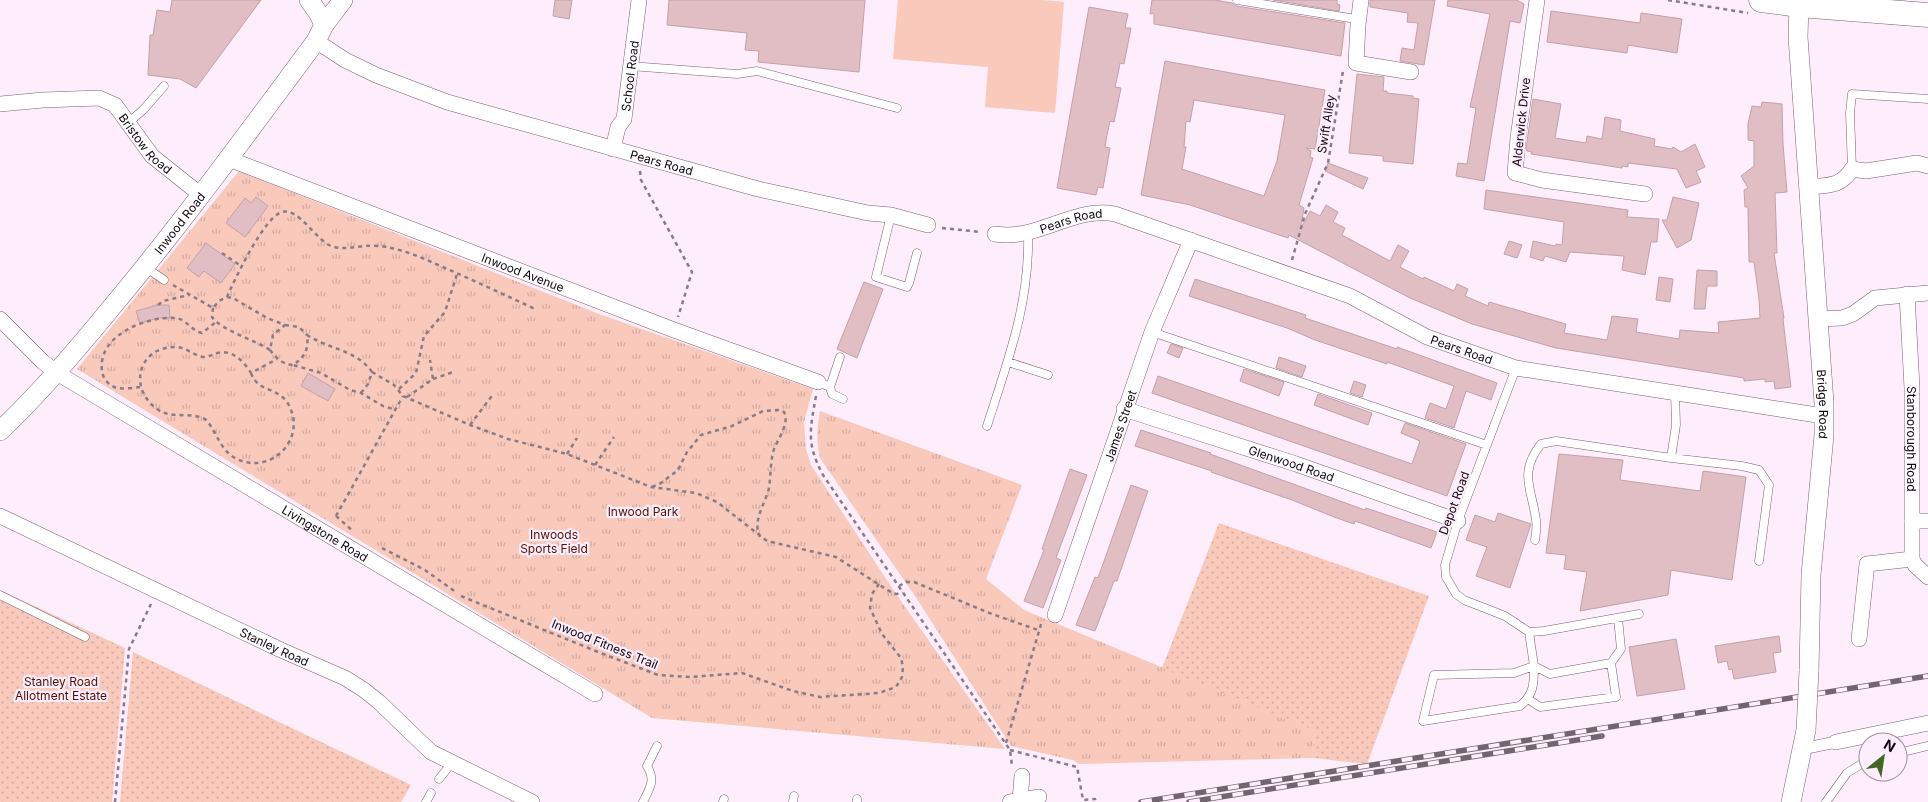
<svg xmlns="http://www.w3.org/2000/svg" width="1928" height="802" viewBox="0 0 1928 802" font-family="Inter,sans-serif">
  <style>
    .grass { fill: #f9c9bb }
    .park { fill: url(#park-tufts) }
    .garden { fill: url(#garden-dots) }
    .building { fill: #e1bdc4; stroke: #c4a1a9; fill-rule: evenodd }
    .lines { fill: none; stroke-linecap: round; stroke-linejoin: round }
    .service-casing { stroke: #786074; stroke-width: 9 }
    .pedestrian-casing { stroke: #786074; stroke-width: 12 }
    .minor-casing { stroke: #786074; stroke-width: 16 }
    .tertiary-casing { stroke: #786074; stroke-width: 20 }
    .primary-casing { stroke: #786074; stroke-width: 25 }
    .path { stroke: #897c86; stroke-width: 2.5; stroke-dasharray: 4 4; stroke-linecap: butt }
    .service { stroke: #fff; stroke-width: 8 }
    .pedestrian { stroke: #fff; stroke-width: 11 }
    .minor { stroke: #fff; stroke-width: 15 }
    .tertiary { stroke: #fff; stroke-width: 19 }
    .primary { stroke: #fff; stroke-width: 24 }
    .rail-casing { stroke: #71656e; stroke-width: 5.5 }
    .rail { stroke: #feedfb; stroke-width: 4; stroke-dasharray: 11; stroke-linecap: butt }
    .tertiary-bridge-casing { stroke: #786074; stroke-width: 20; stroke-linecap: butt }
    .tertiary-bridge { stroke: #fff; stroke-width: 19 }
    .labels { text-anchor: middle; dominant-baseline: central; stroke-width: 4.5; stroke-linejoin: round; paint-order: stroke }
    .street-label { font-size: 12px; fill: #11080f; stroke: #feedfb }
    .park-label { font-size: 12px; fill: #521200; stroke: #feedfb }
  </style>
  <defs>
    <pattern id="park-tufts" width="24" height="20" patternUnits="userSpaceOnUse" patternTransform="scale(1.25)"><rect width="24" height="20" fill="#f9c9bb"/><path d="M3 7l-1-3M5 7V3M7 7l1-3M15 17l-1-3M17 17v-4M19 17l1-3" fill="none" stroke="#d4aba0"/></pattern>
    <pattern id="garden-dots" width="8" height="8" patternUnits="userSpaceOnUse" patternTransform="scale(1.25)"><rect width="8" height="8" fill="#f9c9bb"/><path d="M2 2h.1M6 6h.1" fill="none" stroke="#d4aba0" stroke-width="1.8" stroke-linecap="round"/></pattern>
  </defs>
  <rect width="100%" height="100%" fill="#feedfb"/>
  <path class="grass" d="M898,0H1043L1064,2L1055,113L985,107L988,67L893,59Z"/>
  <path class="park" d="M239,171L599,314L813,389L804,422L806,449L811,465L896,594L1005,749L652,718L77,369Z
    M820,411L1022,485L986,579L1024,610L1315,731L1313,758L1079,764L1073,760L1011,746L917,599L820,458C816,441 817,428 820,411Z"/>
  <path class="garden" d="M1219,523L1429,596L1367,764L1313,758L1315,731L1162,668Z
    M0,590L125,648L112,802H0Z
    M133,652L411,785L401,802H120Z"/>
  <path class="building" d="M172,0H261L196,88L180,79L148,75L150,35H153L157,10L170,12Z
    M555,0H572L569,19L553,16Z
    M669,0H865L859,72L758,62L759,51L745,50L747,33L667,25Z
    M1152,0H1215L1232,3L1236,6L1345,23L1341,56L1154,24V13L1150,14Z
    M1273,0H1337V4L1340,5L1339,11Z
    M1370,0H1435L1424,65L1400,61L1402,48L1414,50L1418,23L1407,22L1408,13L1370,7Z
    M1448,0H1517L1524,4L1520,23L1510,21L1484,181L1456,176L1458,163L1467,164L1476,108L1470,107L1490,14L1447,6Z
    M1089,7L1128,14L1125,28H1131L1124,64L1120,63L1118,74L1115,87L1121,88L1114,122L1110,121L1107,135L1105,147L1110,148L1103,188L1098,187L1096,195L1057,188Z
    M1551,11L1640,23L1641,13L1682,19L1677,53L1628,45L1627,53L1547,42Z
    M1165,61L1325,90L1315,149L1306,148L1311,151L1310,157L1313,158L1299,205L1304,208L1301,225L1302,226L1310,211L1320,216L1326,205L1338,212L1333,222L1345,228L1342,235L1390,261L1398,245L1409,251L1400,267L1423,279L1424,277L1454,291L1457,284L1468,289L1465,296L1488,306L1489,302L1566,324L1564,333L1607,340L1612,316L1638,319L1636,332L1679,339L1680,330L1719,333L1718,322L1760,318L1759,299L1754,262H1749L1748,207H1745L1744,190L1748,188L1741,176L1754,166V141L1748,140V124L1752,106L1761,107L1762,102L1782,104L1783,144L1787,192L1775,193L1777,253H1774L1784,318L1783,319L1791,387L1775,389L1774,381L1765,382V379L1744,381V378L1556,348L1472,324L1410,298L1289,235L1288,238L1190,205L1141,195ZM1194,100L1285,115L1277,161L1264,196L1182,169L1186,147H1184L1186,121L1190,122Z
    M1357,74L1384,77L1383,91H1387V93L1413,96V98L1419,99L1413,164L1383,161V156L1349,153Z
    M1533,99L1561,104L1555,138L1586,143L1587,136L1602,139L1605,117L1621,120L1620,131L1655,139L1654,146L1672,149L1673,147L1681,152L1695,144L1705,167L1696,171L1701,182L1686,188L1677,169L1628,163V167L1622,166V168L1531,154L1532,152L1527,151L1526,149Z
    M1328,163L1368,178L1363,189L1325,171Z
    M1486,190L1628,210L1627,217L1659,219L1657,242H1651L1645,275L1622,270L1624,256L1570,252L1566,262L1545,256L1543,261L1530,257L1533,241L1555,246L1556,244L1562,245L1564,222L1484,209Z
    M256,197L268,206L245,237L226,223L245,198L251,203Z
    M1673,197L1699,203L1691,240L1677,248L1662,220H1667Z
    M1509,241L1522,245L1517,258L1504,254Z
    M206,243L235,264L221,283L204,271L199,277L187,268Z
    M1697,270L1717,271V286H1707L1705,309H1694Z
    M1659,277L1673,279L1670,302L1656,300Z
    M1195,279L1306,315L1305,318L1397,349V347L1497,383L1491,400L1466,391L1454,428L1425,418L1430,403L1446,409L1454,386L1387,362V364L1315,340L1287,328L1189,296Z
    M864,282L883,289L857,358L837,349Z
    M158,305H169L170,318H159L140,323L136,311Z
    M1171,344L1183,348L1179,358L1167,353Z
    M1279,357L1306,366L1302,377L1276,368Z
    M1244,369L1284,382L1279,396L1240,381Z
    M308,373L335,389L328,401L301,386Z
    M1158,376L1412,464L1420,441L1401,433L1405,423L1466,444L1447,496L1152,393Z
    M1354,381L1366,385L1362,397L1350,393Z
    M1318,394L1372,413L1368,425L1314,405Z
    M1141,430L1211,453L1210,454L1365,510L1366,508L1437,532L1431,548L1355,521L1354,524L1334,517L1292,500L1211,472L1212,471L1135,446Z
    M1559,454L1623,460L1620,480L1700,491L1703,471L1746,477L1732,580L1671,570L1668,595L1580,611L1587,572L1564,569L1566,555L1546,553Z
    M1070,469L1087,475L1056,558L1061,560L1043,608L1024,601L1044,550L1042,549Z
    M1131,485L1148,491L1117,581H1114L1095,631L1076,625L1095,577L1098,578Z
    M1498,513L1531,524L1510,588L1476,576L1487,547L1466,540L1475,515L1495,522Z
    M1779,636L1781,652L1773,653L1776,672L1734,679L1732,669L1729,670L1727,661L1718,663L1715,646Z
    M1676,639L1685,689L1637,696L1629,647Z"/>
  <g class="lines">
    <defs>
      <path id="service" d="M1237,0L1350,18
        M630,66L737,74L757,71L897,108
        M128,123L143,110L164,86
        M1852,169L1850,113L1852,94L1928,99
        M891,215L876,277L907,287L909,283L917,253
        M145,267L164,280
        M1152,332L1487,445
        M1008,362L1048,375
        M1516,368L1458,521L1445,565L1446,577L1456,594L1464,600L1505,616L1529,632L1544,631L1639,614
        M818,382L830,387L840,357
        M830,387L832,394L843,399
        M1675,393L1676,425L1671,458L1742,466L1759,470L1769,485L1759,561
        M987,426C1008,360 1030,303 1028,233
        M1535,540C1536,534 1537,526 1536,520C1532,489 1518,473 1541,444L1556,441L1671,458
        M0,595L85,637
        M1529,632L1534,666L1550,674L1611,663L1621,649L1618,618
        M1534,666C1534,683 1534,695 1520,706L1423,721L1434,675L1514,673Z
        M1528,699L1540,707L1616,697L1611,663
        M1898,753L1928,746
        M439,779L451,764
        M426,802L431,793
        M643,802C650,787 656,781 647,766L657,746
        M723,802L724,799
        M793,802L794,796
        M857,802V799
        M1826,802L1847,773L1868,760"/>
      <path id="pedestrian" d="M1802,749L1836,742"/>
      <g id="minor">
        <path d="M1361,0L1358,25L1356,63L1411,72"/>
        <path d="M1537,0L1518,138L1515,173L1542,180L1645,194"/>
        <path id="s1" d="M316,41L345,60L376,75L447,102L758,189L868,213L891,215L928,225"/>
        <path id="s2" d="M0,104L43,100L99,98L115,105L152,156L201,195"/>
        <path id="s3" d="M613,149L618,127L624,119L639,0"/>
        <path id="s4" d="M229,159L674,330L818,382"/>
        <path d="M1809,187C1828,185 1841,187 1852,169L1866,171L1917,163L1928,166"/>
        <path id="s5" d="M995,234C1038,241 1073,206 1115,214L1350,296L1427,337L1516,368L1823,416"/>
        <path id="s6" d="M1907,294L1912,388V559L1915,565L1928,577"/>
        <path id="s7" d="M0,319L43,362L57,373L595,694"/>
        <path d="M1818,319L1842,318L1853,314L1875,298L1928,293"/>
        <path id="s8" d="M1124,409L1296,464L1458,521"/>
        <path id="s9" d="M0,516L281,650L345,678L364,690L379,702L431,752L532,802"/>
        <path d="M1912,521H1928"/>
        <path id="s10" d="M1055,615L1152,332L1191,240"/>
        <path d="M1859,639L1867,564L1912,559"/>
        <path d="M1836,742L1928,723"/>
        <path d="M1020,800L1022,776"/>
        <path d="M1010,802L1039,797"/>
      </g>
      <g id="tertiary">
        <path d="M309,0L319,14L324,25"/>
        <path id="s11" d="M1799,5L1798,37L1824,403V435L1811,575L1809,671"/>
        <path id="s12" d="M0,431C40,393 76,351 111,308C183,222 249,131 316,41L324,25L343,0"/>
        <path d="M1791,802L1806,730"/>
      </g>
      <path id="primary" d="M1761,0L1799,5L1928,15"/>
    </defs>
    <use href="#service" class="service-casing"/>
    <use href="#pedestrian" class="pedestrian-casing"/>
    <use href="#minor" class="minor-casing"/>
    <use href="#tertiary" class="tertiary-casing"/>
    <use href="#primary" class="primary-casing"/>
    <path class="path" d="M1668,0L1748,13
      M640,171L641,180L692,272L678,317
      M942,228L981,232
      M222,253L241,266
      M1292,260L1305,214L1328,163L1343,71
      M173,285L213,308L219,301L227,297C235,279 264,217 282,212C298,207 316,240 331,246C342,250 353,247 365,246C373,245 383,246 391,248C410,252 427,260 445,268C475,281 505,295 535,309
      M158,305L163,301L189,295
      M213,308L212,317C221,330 255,340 270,350L273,335L285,325L267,318L233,298L227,297
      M285,325L299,327L307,335
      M270,350C276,358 282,364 293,365
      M372,372L394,385L403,396L470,425L508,439L567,454L651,487L696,493L717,502L767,541L836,557L889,591L896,594L903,593
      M251,373C259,395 282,385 291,410C304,443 268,476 235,458C219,449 217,431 205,419C189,411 172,420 157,409C128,388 138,348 174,347C185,346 192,355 203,357C208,357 212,355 217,353C233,349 244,362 251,373L277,359
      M433,379L453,372
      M140,387C133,388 124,389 117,388C109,386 103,379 102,371C97,335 147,316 175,318C187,319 191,331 202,333L216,322
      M399,389L416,373L424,336L445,312L457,274
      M361,393L368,384L372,372C357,350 328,349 307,335C309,349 305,357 293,365L321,373L350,390L361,393L383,406L396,410
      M816,396C810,430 806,443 823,475L1010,750L1012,766
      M407,397L433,379L430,360
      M470,425L494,393
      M567,454L577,438
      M595,465L614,437
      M652,487L661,483L678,470L687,452L701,435L732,426L763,411L778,410L784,412C790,423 778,439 774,449C770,462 771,475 769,488C765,505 752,520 760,537
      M336,516L354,532
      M336,516L403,396
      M382,548L425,570L457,593
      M899,586L906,582H914L992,614L1038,630
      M461,596L598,652L658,675L691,677L742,673L793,691L820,697L879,693L896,687L902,677L903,667L901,658L882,634L870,608L872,594L879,584
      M1006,743L1042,621
      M1010,750L1077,767L1083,800L1095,799L1096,802
      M115,802L129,649L151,604"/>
    <use href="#service" class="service"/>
    <use href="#pedestrian" class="pedestrian"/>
    <use href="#minor" class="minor"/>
    <use href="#tertiary" class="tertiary"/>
    <use href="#primary" class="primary"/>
    <defs>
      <path id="rail" d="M1141,802L1928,676
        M1189,802L1602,736"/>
    </defs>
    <use href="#rail" class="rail-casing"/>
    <use href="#rail" class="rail"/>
    <defs>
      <path id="tertiary-bridge" d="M1806,730L1809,671"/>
    </defs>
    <use href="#tertiary-bridge" class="tertiary-bridge-casing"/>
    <use href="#tertiary-bridge" class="tertiary-bridge"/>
  </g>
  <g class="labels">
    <g class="street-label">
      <text stroke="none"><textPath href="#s3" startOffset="76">School Road</textPath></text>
      <text transform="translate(1521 122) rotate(-84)">Alderwick Drive</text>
      <text transform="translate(1326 124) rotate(-81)">Swift Alley</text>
      <text stroke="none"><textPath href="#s2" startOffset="166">Bristow Road</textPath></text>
      <text stroke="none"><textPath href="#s1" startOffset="368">Pears Road</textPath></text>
      <text stroke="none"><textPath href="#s12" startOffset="275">Inwood Road</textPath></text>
      <text stroke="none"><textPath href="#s5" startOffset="78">Pears Road</textPath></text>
      <text stroke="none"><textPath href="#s4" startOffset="315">Inwood Avenue</textPath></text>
      <text stroke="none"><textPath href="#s5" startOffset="496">Pears Road</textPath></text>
      <text stroke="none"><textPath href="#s11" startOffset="400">Bridge Road</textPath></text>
      <text stroke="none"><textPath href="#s10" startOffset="200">James Street</textPath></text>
      <text stroke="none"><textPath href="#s6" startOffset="145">Stanborough Road</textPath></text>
      <text stroke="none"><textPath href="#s8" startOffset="176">Glenwood Road</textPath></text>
      <text transform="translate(1454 503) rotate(-70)">Depot Road</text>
      <text stroke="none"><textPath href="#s7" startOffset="391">Livingstone Road</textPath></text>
      <text transform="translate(605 644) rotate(22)">Inwood Fitness Trail</text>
      <text stroke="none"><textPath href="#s9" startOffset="304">Stanley Road</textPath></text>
    </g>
    <g class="park-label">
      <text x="643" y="511">Inwood Park</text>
      <text x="554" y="534">Inwoods<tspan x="554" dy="14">Sports Field</tspan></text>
      <text x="61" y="681">Stanley Road<tspan x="61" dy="14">Allotment Estate</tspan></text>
    </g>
  </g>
  <g transform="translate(1883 757) rotate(30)"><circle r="24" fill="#feedfb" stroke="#9f919d"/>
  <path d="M0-4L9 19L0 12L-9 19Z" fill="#3f6825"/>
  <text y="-8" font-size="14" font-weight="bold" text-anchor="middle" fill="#11080f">N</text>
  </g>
</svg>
